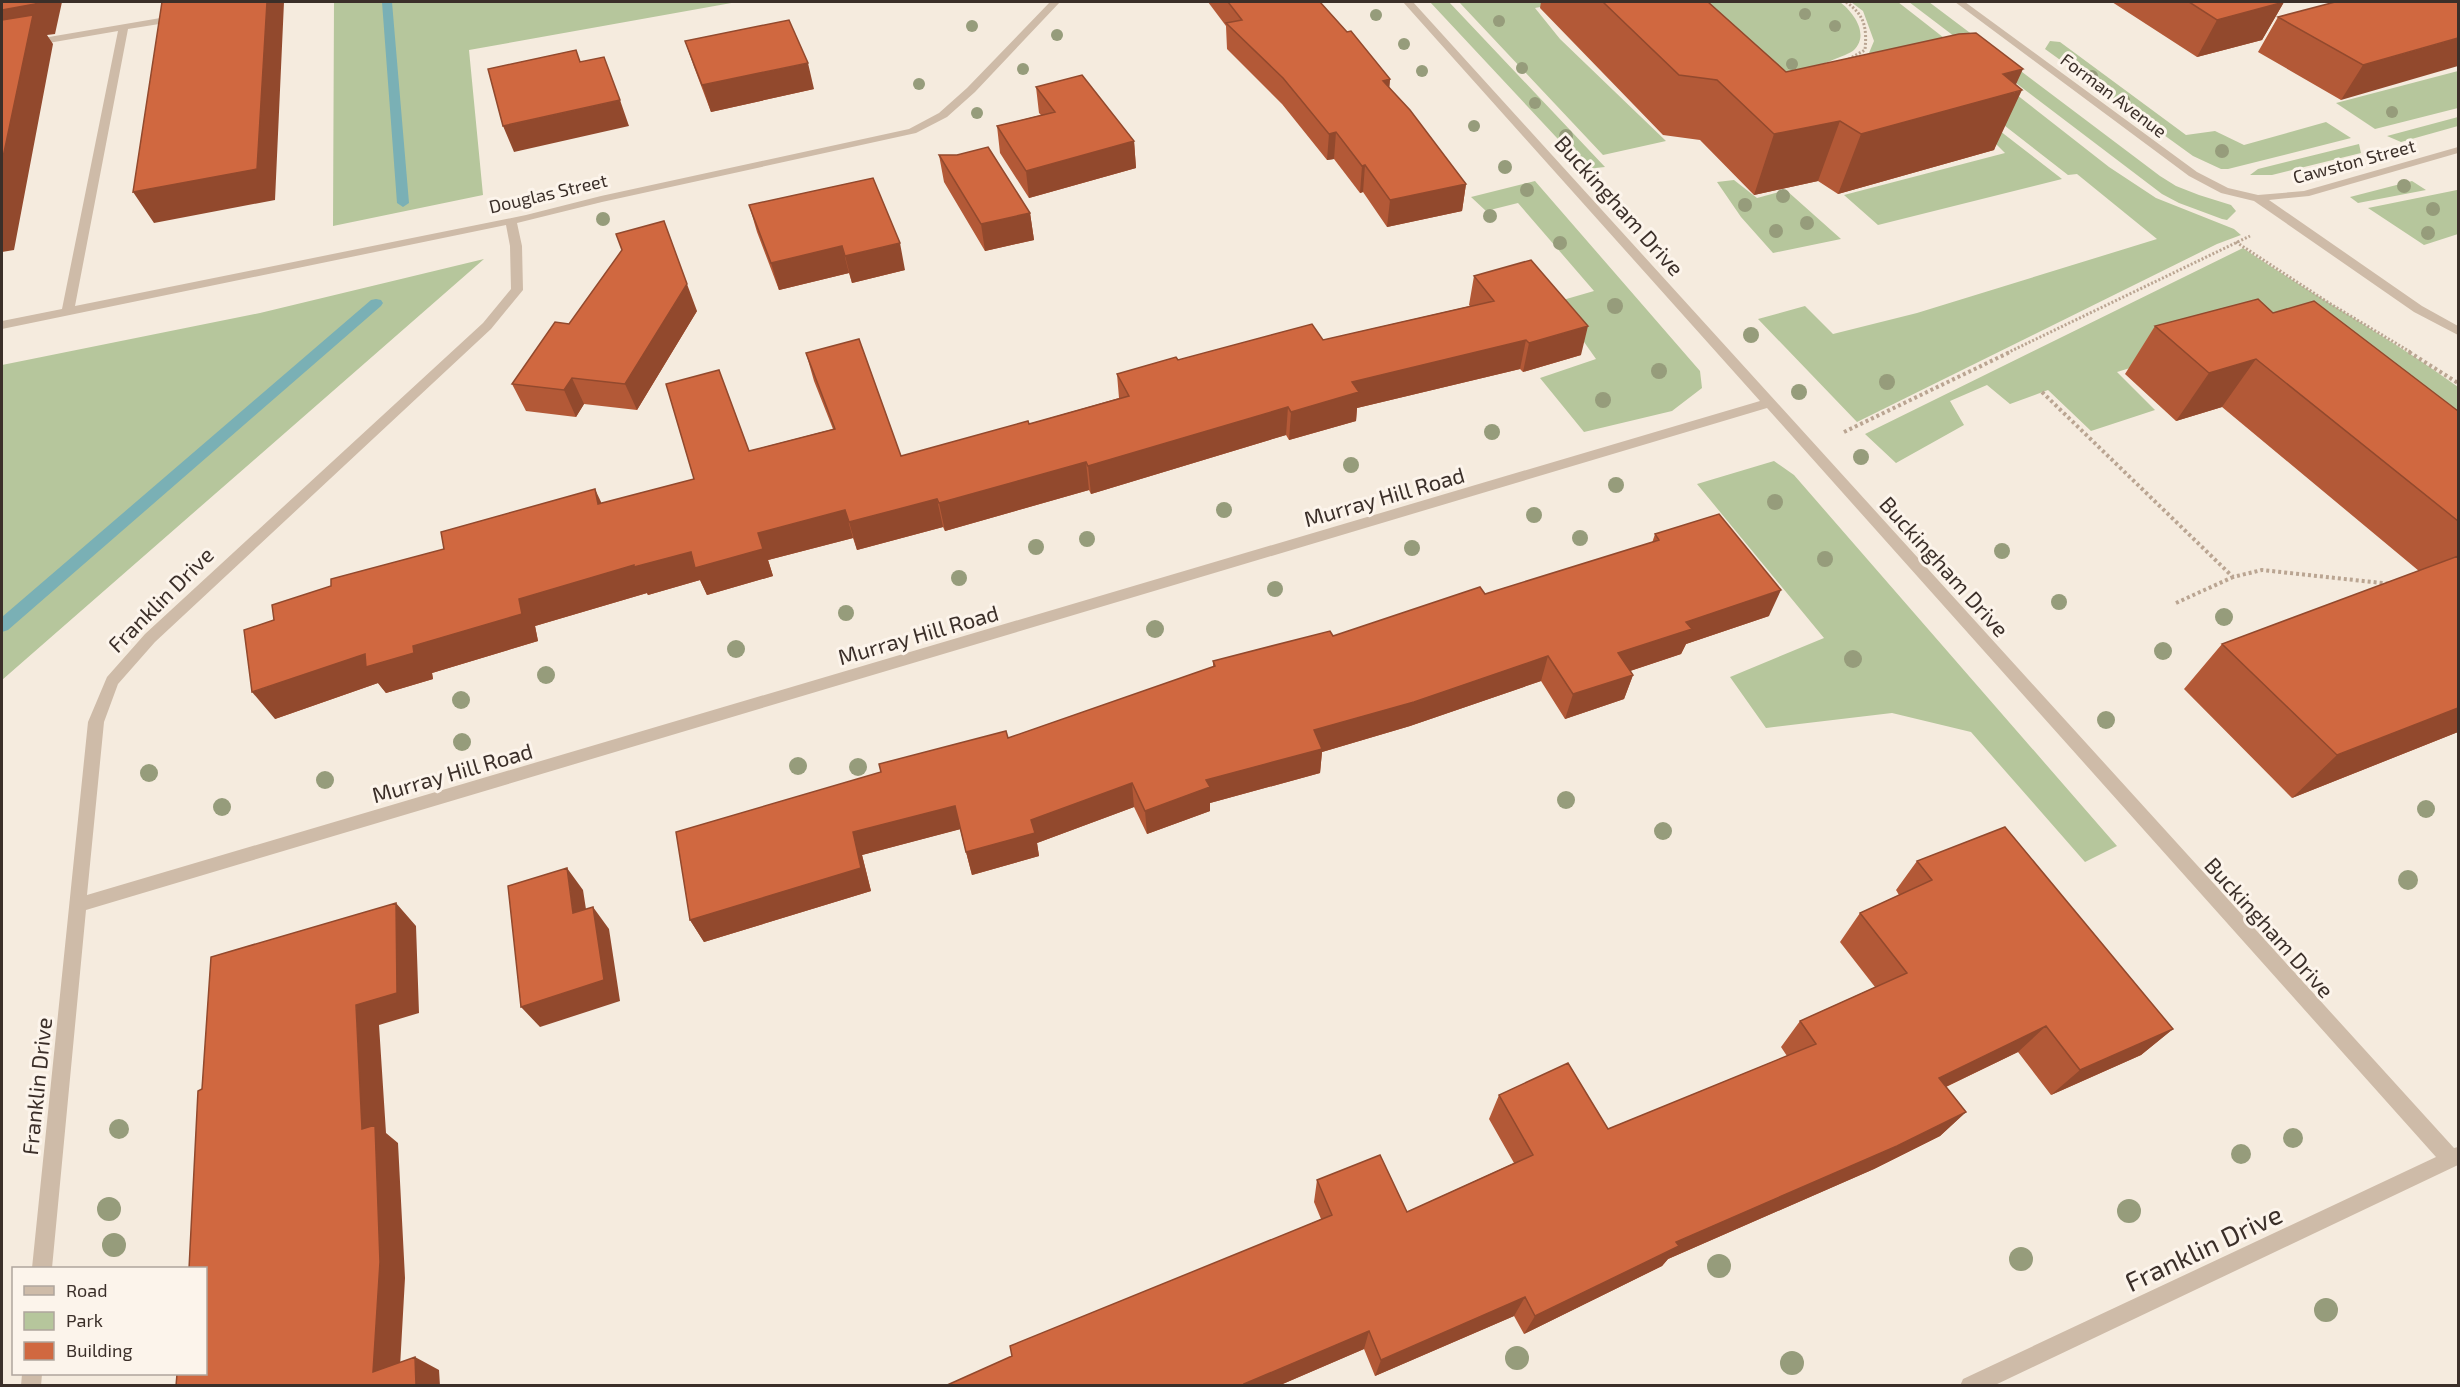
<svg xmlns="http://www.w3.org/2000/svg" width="2460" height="1387" viewBox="0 0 2460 1387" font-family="'Exo 2',sans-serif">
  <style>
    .green { fill: #b6c69c }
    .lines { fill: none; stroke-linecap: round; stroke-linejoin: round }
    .stream { fill: #7ab0b5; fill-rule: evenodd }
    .path-far1 { stroke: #baa592; stroke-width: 3; stroke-dasharray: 2 2; stroke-linecap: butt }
    .path { stroke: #baa592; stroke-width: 4; stroke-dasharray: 3 3; stroke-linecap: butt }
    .minor { fill: #cebba8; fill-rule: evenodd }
    .tree { fill: #969c7b }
    .wall { fill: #b35937 }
    .shaded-wall { fill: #92492d }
    .building { fill: #d06840; stroke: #92492d; stroke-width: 1.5 }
    .labels { text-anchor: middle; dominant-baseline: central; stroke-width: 6; stroke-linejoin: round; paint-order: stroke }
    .far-street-label { font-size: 18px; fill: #3b2f29; stroke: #fcf4eb }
    .street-label { font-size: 22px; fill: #3b2f29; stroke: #fcf4eb }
    .near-street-label { font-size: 27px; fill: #3b2f29; stroke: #fcf4eb }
  </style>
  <rect width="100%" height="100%" fill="#f5ebde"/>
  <path class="green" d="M334,2H737L469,50L483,195L333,226Z
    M1430,2H1449L1605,167L1586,169Z
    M1459,2H1554L1556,4L1535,8L1560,39L1666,141L1603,155Z
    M1650,2H1840C1853,12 1870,34 1854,50C1847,56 1814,66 1802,73L1795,88Z
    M1851,2H1898L2109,167L2156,198L2234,229L2241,235L2217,244L1857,422L1758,319L1805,306L1833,334L1917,313L2157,239L2077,174L2068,175L1973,101L1849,62L1869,53L1874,41L1863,11Z
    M1909,2H1929L2160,176L2176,186L2199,195L2231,205L2236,211L2227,220L2222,219L2179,203L2162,194Z
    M2050,41L2060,42L2186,135L2215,131L2244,145L2326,122L2351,138L2228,169H2221L2193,156L2045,49Z
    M2458,71V108L2375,129L2336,103Z
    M2458,117V126L2401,142L2387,136Z
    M2000,131L2062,179L1878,225L1844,195L2005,153L1987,135Z
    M2359,144L2361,153L2272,175H2250L2258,169Z
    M1734,180L1757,198L1786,190L1841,239L1773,253L1741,217L1717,182Z
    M1535,181L1700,371L1702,388L1672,411L1584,432L1540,378L1596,359L1556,302L1594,291L1518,203L1486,211L1471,197Z
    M2412,181L2426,190L2358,203L2350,197Z
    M2457,190L2458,234L2424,245L2368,208Z
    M2243,248C2314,296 2389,337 2458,387V468L2222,340L2117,372L2155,410L2091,431L2048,390L2010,404L1987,385L1950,401L1964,425L1896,463L1865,434Z
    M484,259L2,680V365L260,313Z
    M1774,461L1794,475L2117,846L2085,862L1971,732L1892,713L1766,728L1730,677L1824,638L1697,484Z"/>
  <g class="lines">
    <path class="stream" d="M382,2H392L409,203L403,207L397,203Z
      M376,299L381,300L383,303L381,306L8,630L2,632V617L371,300Z"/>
    <path class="path-far1" d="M1846,2C1865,15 1867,28 1865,50L1847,60
      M2236,242L2329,303L2412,353
      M2007,353L2250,236"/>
    <path class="path" d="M2409,352L2458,383
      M2042,392L2233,577L2262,570L2391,584
      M1844,432L2010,352
      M2176,603L2233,577"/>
    <path class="minor" d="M1050,2H1060L975,92L947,117L916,133L602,202L517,223L522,246L523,290L491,329L155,642L118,684L104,722L87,895L1760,401L1403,2H1413L2454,1148L2458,1147V1165L1993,1386H1960L1963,1379L2436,1157L1767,408L86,910L52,1268H32L88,722L107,677L145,634L483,323L511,289L510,246L506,225L2,329V321L62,309L118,31L2,51V45L178,15L183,18L178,21L128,29L75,306L526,215L601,196L909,129L939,113L967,88Z
      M1955,2H1965L2197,172L2228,188L2258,195L2304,191L2458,147V153L2309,196L2269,200L2422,306L2458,326V335L2414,312L2254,201L2221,193L2189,176Z
      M22,1374H42L41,1386H21Z"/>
  </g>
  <g class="tree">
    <circle cx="1805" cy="14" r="6"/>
    <circle cx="1376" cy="15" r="6"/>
    <circle cx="1499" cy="21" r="6"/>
    <circle cx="972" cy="26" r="6"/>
    <circle cx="1835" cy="26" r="6"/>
    <circle cx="1057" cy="35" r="6"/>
    <circle cx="1404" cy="44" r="6"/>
    <circle cx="1792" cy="64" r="6"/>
    <circle cx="1522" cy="68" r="6"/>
    <circle cx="1023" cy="69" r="6"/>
    <circle cx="1422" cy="71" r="6"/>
    <circle cx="2092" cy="76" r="6"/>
    <circle cx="919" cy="84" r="6"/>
    <circle cx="2124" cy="100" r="6"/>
    <circle cx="1535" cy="103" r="6"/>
    <circle cx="2392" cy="112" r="6"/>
    <circle cx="977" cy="113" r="6"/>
    <circle cx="1474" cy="126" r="6"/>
    <circle cx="1566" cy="136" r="7"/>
    <circle cx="2222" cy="151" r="7"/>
    <circle cx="1505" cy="167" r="7"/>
    <circle cx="2404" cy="186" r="7"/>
    <circle cx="1527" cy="190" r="7"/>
    <circle cx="1783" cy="196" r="7"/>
    <circle cx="1745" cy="205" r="7"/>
    <circle cx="2433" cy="209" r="7"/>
    <circle cx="1490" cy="216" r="7"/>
    <circle cx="603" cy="219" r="7"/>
    <circle cx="1807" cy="223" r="7"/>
    <circle cx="1776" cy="231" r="7"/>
    <circle cx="2428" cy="233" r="7"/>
    <circle cx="1560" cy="243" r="7"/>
    <circle cx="1615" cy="306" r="8"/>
    <circle cx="1751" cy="335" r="8"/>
    <circle cx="1659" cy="371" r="8"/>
    <circle cx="1887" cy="382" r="8"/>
    <circle cx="1799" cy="392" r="8"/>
    <circle cx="1603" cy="400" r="8"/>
    <circle cx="1492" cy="432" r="8"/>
    <circle cx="1861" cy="457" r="8"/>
    <circle cx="1351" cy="465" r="8"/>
    <circle cx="1616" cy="485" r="8"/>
    <circle cx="1775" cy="502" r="8"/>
    <circle cx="1224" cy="510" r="8"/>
    <circle cx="1534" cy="515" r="8"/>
    <circle cx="1580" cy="538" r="8"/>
    <circle cx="1087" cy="539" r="8"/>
    <circle cx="1036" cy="547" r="8"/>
    <circle cx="1412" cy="548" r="8"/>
    <circle cx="2002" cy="551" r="8"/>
    <circle cx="1825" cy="559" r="8"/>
    <circle cx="959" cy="578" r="8"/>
    <circle cx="1275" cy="589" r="8"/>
    <circle cx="2059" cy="602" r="8"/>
    <circle cx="846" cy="613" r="8"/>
    <circle cx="2224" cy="617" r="9"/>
    <circle cx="1155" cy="629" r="9"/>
    <circle cx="736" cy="649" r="9"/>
    <circle cx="2163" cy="651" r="9"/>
    <circle cx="1853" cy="659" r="9"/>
    <circle cx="546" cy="675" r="9"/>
    <circle cx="461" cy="700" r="9"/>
    <circle cx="2106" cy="720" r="9"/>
    <circle cx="462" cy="742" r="9"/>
    <circle cx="798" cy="766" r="9"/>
    <circle cx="858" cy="767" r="9"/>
    <circle cx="149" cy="773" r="9"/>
    <circle cx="325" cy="780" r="9"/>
    <circle cx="1566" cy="800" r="9"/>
    <circle cx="222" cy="807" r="9"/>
    <circle cx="2426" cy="809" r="9"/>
    <circle cx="1663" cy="831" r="9"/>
    <circle cx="2408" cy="880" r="10"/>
    <circle cx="119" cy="1129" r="10"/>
    <circle cx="2293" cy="1138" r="10"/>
    <circle cx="2241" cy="1154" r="10"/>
    <circle cx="109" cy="1209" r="12"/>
    <circle cx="2129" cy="1211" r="12"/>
    <circle cx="114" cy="1245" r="12"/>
    <circle cx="2021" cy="1259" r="12"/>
    <circle cx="1719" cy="1266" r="12"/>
    <circle cx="2326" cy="1310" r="12"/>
    <circle cx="1517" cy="1358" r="12"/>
    <circle cx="1792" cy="1363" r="12"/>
  </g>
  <path class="wall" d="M1208,2H1320L1390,79L1389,87L1466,184L1462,211L1387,227L1363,192L1360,193L1334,159L1327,160L1282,104L1227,49L1226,26Z
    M1541,2H1708L1786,72L2015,85L1994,150L1838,194L1818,181L1754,195L1700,140L1663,135L1540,8Z
    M2112,2H2284L2262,40L2197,57Z
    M2458,2L2341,100L2258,52L2278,17Z
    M685,41L814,89L711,112L694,67Z
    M1036,87L1134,141L1136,168L1029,198L1000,153L997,126L1041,115L1039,113Z
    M939,155L1030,213L1034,240L985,251L944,182Z
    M749,205L905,270L852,283L849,273L779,290L757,232Z
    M1474,276L1581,355L1523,372L1520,369L1357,408L1356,421L1289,440L1286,435L1091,494L1089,490L945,531L943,527L857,550L853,538L768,560L773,576L707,595L700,580L648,595L647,593L535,626L538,641L432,673L433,679L386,693L378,683L275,719L274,620L444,549L602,503L694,479L749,451L833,429L814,381L806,353L901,456L1029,424L1119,398L1117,374L1178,360L1323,340L1470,306L1469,305Z
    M697,311L637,410L584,404L576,417L526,411L512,384L569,324Z
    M2273,313L2458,411V732L2292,798L2184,689L2222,644L2419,571L2222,407L2176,421L2125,374L2155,326Z
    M1655,534L1769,616L1686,644L1681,654L1630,671L1633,675L1624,699L1565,719L1541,681L1410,726L1322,752L1320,773L1210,803V811L1147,834L1134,807L1037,843L1039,856L972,875L960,829L862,855L871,891L704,942L690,920L1008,738L1213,667V661L1333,636L1485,594L1652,543Z
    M1917,861L2173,1029L2141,1055L2051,1095L2018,1052L1946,1087L1966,1112L1940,1136L1874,1169L1668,1259L1662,1266L1524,1334L1514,1316L1375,1376L1364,1349L1278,1386H945L1321,1219L1314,1202L1317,1180L1407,1212L1514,1163L1489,1119L1499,1095L1608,1129L1787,1056L1781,1047L1800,1021L1875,987L1840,942L1860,913L1899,895L1896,890Z"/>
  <path class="shaded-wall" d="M36,2H62L55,34L47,35L53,44L14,250L2,252V10Z
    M267,2H284L275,200L154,223L133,192Z
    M2284,2L2262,40L2197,57L2217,20Z
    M2458,38V66L2341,100L2363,65Z
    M808,63L814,89L711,112L702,85Z
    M2023,69L2012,93L2022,90L1994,150L1838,194L1861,134L2003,74Z
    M1390,79L1388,105L1383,81Z
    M620,100L629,126L514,152L503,126Z
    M1840,121L1818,181L1754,195L1774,134Z
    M1336,132L1334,159L1327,160L1329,134Z
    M1134,141L1136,168L1029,198L1026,171Z
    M1365,165L1363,192L1360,193L1362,166Z
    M1466,184L1462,211L1387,227L1390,200Z
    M1030,213L1034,240L985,251L981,224Z
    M900,243L905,270L852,283L845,256Z
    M842,246L849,273L779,290L771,263Z
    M687,284L697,311L637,410L625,384Z
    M1588,326L1581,355L1523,372L1529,343Z
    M1526,340L1520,369L1357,408L1356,421L1289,440L1291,412L1352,382Z
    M2256,359L2222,407L2176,421L2209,373Z
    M572,378L584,404L576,417L564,390Z
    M1288,407L1286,435L1091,494L1088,466Z
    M1086,462L1089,490L945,531L939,503Z
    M595,489L608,517L598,504Z
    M937,499L943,527L857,550L849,522Z
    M845,510L853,538L768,560L773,576L707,595L700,580L648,595L647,593L535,626L538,641L432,673L433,679L386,693L378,683L275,719L252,692L365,654L413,646L519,599L634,565Z
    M1781,590L1769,616L1686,644L1681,654L1609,678L1618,653L1686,622Z
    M1548,656L1541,681L1410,726L1322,752L1320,773L1210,803V811L1147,834L1145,811L1206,780L1314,730Z
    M1633,675L1624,699L1565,719L1573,694Z
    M2458,708V732L2292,798L2337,755Z
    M1132,783L1134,807L1037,843L1039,856L972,875L966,852L1031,820Z
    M955,806L961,829L862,855L871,891L704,942L690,920L853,832Z
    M567,868L583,890L590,935L573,913Z
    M396,903L416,926L419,1013L379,1025L386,1133L398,1143L405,1278L399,1385L373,1372L356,1005Z
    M593,907L609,929L620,1001L540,1027L521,1007Z
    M2046,1026L2018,1052L1914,1102L1939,1078Z
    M2173,1029L2141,1055L2051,1095L2080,1070Z
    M1966,1112L1940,1136L1874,1169L1668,1259L1662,1266L1524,1334L1535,1316L1676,1242Z
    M1525,1297L1514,1316L1375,1376L1381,1360Z
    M1369,1331L1364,1349L1278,1386H1244V1384Z
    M415,1357L439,1370L440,1386H416Z"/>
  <path class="building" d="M2,2H36L35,4L2,10Z
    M162,2H267L257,169L133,192Z
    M1228,2H1320L1347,32L1351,31L1390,79L1383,81L1410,110L1466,184L1390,200L1365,165L1362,166L1336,132L1329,134L1283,78L1226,23L1242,20Z
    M1603,2H1708L1786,72L1959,34L1976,33L2023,69L2003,74L2022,90L1861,134L1840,121L1774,134L1717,80L1679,75Z
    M2189,2H2284L2217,20Z
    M2335,2H2458V38L2363,65L2278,17Z
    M33,15L2,162V20Z
    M789,20L808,63L702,85L685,41Z
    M576,50L580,62L604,57L620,100L503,126L488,69Z
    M1082,75L1134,141L1026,171L997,126L1055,112L1036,87Z
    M988,147L1030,213L981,224L939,155H957Z
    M873,178L900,243L845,256L842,246L771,263L749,205Z
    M664,221L687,284L625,384L572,378L564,390L512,384L555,322L569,324L622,250L616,234Z
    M1531,260L1588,326L1529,343L1526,340L1352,382L1359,392L1291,412L1288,407L1088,466L1086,462L939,503L937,499L849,522L845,510L758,533L763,549L695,568L691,552L634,567V565L519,599L522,614L413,646L414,653L366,667L365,654L252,692L244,630L274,620L272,605L331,586V579L444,549L441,532L595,489L598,504L694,479L666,384L719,370L749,451L835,429L806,353L859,339L901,456L1028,421L1029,424L1129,396L1117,374L1176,357L1178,360L1312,324L1323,340L1494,301L1474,276Z
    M2258,299L2273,313L2314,301L2458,411V521L2256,359L2209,373L2155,326Z
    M1719,514L1781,590L1686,622L1692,629L1618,653L1633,675L1573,694L1548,656L1414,702L1314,730L1322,749L1206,780L1210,787L1145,811L1132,783L1031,820L1035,833L966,852L955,806L853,832L861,868L690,920L676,832L881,772L879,764L1006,731L1008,738L1215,666L1213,661L1330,631L1333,636L1480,587L1485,594L1659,540L1655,534Z
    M2458,556V708L2337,755L2222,644Z
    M2005,827L2173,1029L2080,1070L2046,1026L1939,1078L1966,1112L1897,1146L1676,1242L1679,1246L1535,1316L1525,1297L1381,1360L1369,1331L1244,1384L1245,1386H945L1012,1356L1010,1346L1332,1215L1317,1180L1380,1155L1407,1212L1533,1155L1499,1095L1568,1063L1608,1129L1816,1044L1800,1021L1907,973L1860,913L1932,880L1917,861Z
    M567,868L573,913L593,907L604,980L521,1007L508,886Z
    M396,903L397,993L356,1005L362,1129L375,1125L380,1262L373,1372L415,1357L416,1386H176L177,1374H206V1269H189L198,1091L202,1089L211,957Z"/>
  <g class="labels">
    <g class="far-street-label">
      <text transform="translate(2114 95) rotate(37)">Forman Avenue</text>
      <text transform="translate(2354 161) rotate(-15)">Cawston Street</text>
      <text transform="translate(548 193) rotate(-13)">Douglas Street</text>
    </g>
    <g class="street-label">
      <text transform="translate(1620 205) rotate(48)">Buckingham Drive</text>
      <text transform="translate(1384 496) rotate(-16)">Murray Hill Road</text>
      <text transform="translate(1945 566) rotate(48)">Buckingham Drive</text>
      <text transform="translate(160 599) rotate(-45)">Franklin Drive</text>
      <text transform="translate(918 634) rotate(-16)">Murray Hill Road</text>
      <text transform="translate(452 772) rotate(-16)">Murray Hill Road</text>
      <text transform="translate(2270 927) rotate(48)">Buckingham Drive</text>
      <text transform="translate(36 1086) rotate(-84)">Franklin Drive</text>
    </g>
    <g class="near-street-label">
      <text transform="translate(2203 1247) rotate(-25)">Franklin Drive</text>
    </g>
  </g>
  <rect width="2460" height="1387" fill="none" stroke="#3b2f29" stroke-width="6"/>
  <rect x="12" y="1267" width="195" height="108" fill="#fcf4eb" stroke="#afa59d" stroke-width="1.5"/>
  <rect x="24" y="1286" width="30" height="9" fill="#cebba8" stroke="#afa59d" stroke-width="1.5"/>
  <text x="66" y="1297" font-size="18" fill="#3b2f29">Road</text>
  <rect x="24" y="1312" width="30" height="18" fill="#b6c69c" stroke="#afa59d" stroke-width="1.5"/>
  <text x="66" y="1327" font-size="18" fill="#3b2f29">Park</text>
  <rect x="24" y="1342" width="30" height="18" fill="#d06840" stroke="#afa59d" stroke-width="1.5"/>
  <text x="66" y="1357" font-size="18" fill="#3b2f29">Building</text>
</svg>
